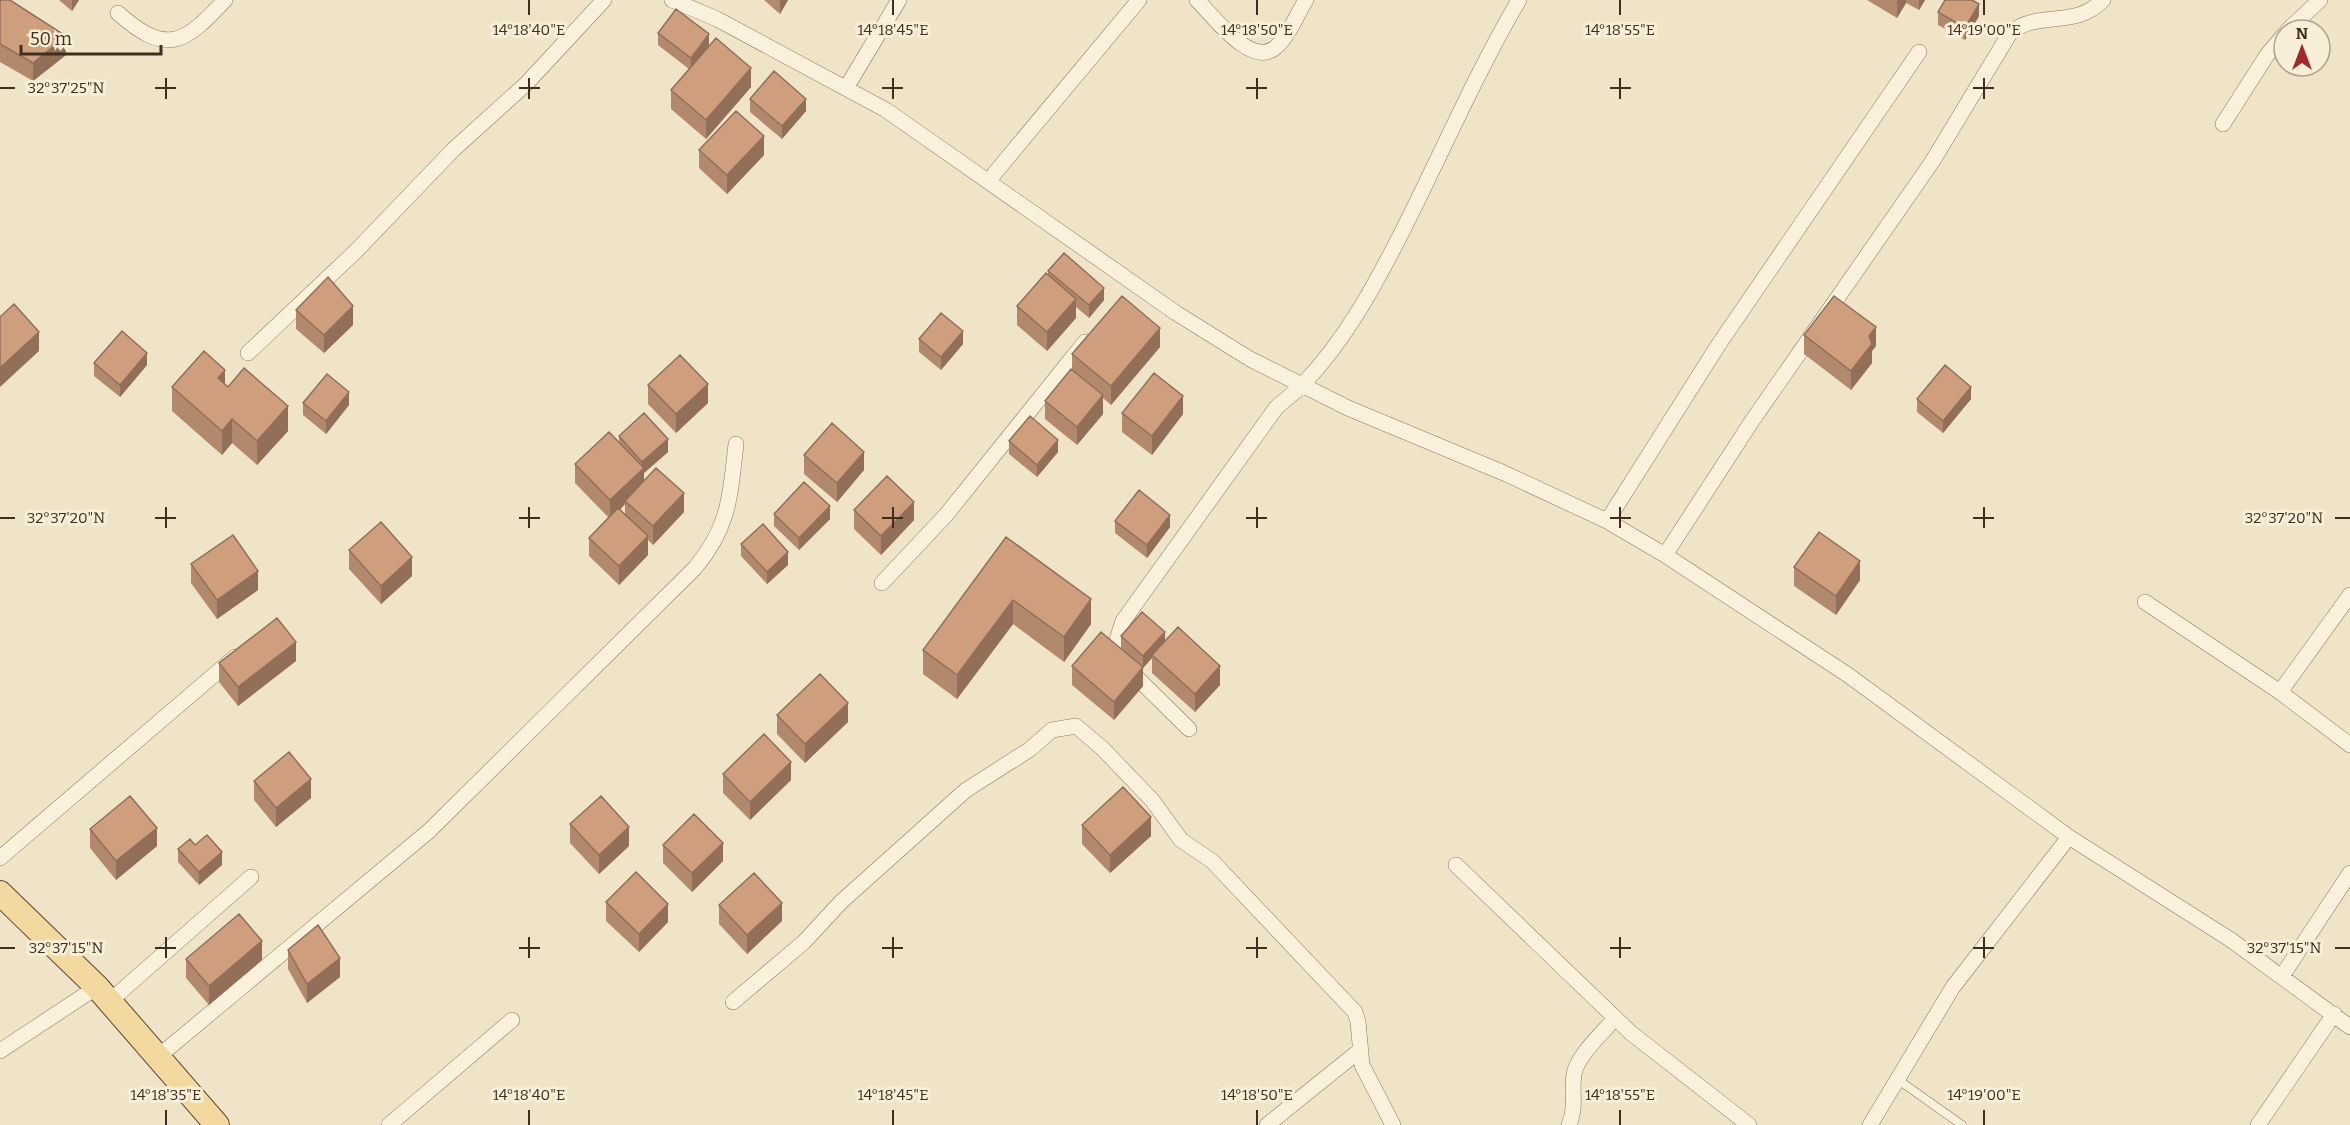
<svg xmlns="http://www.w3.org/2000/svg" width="2350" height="1125" viewBox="0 0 2350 1125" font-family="Bitter,serif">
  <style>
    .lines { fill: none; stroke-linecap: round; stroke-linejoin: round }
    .lane-casing { stroke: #8d765c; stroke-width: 9 }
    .street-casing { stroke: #8d765c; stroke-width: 16 }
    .primary-casing { stroke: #5b4430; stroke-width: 26 }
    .lane { stroke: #faf1dc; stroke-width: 8 }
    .street { stroke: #faf1dc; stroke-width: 15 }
    .primary { stroke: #f3d9a0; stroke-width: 24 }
    .wall { fill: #b2896c; fill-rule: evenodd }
    .shaded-wall { fill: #916f58 }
    .building { fill: #cf9f7d; stroke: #916f58; stroke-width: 1.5 }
    .ticks { fill: none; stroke: #3d2e20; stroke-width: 2 }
    .ticks-label { font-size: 15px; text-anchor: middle; fill: #3d2e20; stroke: #f7eed8; stroke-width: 6; stroke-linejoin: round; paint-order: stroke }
  </style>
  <rect width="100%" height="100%" fill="#f0e4c8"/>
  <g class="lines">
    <defs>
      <path id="lane" d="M1897,1079L1962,1125"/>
      <path id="street" d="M672,0L717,19L886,110L1176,313L1250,359L1348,408L1504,473L1607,521L1665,555L1848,675L2069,837L2231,940L2350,1027
        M1197,0C1214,17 1252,69 1276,47C1289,36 1297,14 1306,0
        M118,13C167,57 185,43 225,0
        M2288,30L2320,0
        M846,88L899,0
        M2223,124L2267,55L2284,35
        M989,180L1139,0
        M248,353L355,252L454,149L526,84L604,0
        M1607,521L1719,344L1919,52
        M1665,555L1752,421L1932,162L2010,33C2040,9 2074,30 2103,0
        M882,583L946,515L1085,342
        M2145,602L2280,692L2350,745
        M2280,692L2350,595
        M1189,729L1122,663L1115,646L1123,621L1276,408C1284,400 1295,393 1303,384C1345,341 1375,285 1402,232C1441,155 1475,75 1519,0
        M0,858L235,657
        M1456,865L1631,1033L1749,1125
        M2282,976L2350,873
        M110,1001L251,877
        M733,1002L804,942L841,902L966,790L1029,750L1052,730L1076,726L1102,748L1152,800L1181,840L1212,861L1355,1012L1358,1022L1362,1065L1393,1125
        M0,1051L97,987
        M159,1056L429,831L695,568C730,526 730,496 736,444
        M389,1125L512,1020
        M1267,1125L1359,1051
        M1569,1125C1577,1105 1571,1094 1574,1074C1578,1054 1603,1033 1615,1018
        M1870,1125L1953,987L2069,837
        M2258,1125L2334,1014"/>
      <path id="primary" d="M0,893L97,987L217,1125"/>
    </defs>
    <use href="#lane" class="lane-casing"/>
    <use href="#street" class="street-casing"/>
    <use href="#primary" class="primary-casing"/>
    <use href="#lane" class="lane"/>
    <use href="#street" class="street"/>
    <use href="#primary" class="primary"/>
  </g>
  <path class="wall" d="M0,0L66,55L33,81L0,62Z
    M59,0H79L72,11Z
    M764,0H788L780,14Z
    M1867,0H1925L1919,10L1906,3L1897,18Z
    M1938,12L1979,16L1965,40L1938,25Z
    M658,33L709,46L751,87L706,139L671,109V90L689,69L658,45Z
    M750,99L806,111L782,139L750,112Z
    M699,150L764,155L727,194L699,168Z
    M1048,271L1104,300L1089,318L1076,307V318L1047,351L1017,325V306L1048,275Z
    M296,310L353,325L324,353L296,329Z
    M1804,335L1876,346L1872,351V363L1851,390L1804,354Z
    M919,339L963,344L941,370L919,352Z
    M1160,347L1111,405L1103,398V414L1077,445L1045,419V401L1072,370V354Z
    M94,363L147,365L120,397L94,376Z
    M225,385L288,431L257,465L232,443L222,455L172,411V387Z
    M648,385L708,403L676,433L648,404Z
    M1917,399H1971L1943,433L1917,412Z
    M303,403L349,405L326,434L303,415Z
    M1122,413L1183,414L1152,455L1122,432Z
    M619,436L668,452L644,473V481L684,512L653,545L648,540V555L619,585L589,556V538L608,517L575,483V464L619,442ZM625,504V515L620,510Z
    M1009,441L1058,452L1037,477L1009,454Z
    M804,455L864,470L837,502L804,474Z
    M854,510L914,520L881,555L854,529Z
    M774,514L830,519L799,550L774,526Z
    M1115,521L1170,527L1147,558L1115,533Z
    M1006,537L1091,624L1064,662L1013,624L957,699L923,674V650Z
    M741,544L788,565L767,584L741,556Z
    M349,550L412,576L381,604L349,569Z
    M191,564L258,590L217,619L191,583Z
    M1794,567L1860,580L1836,615L1794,586Z
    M1121,636L1165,641L1220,685L1195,712L1152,673V658L1143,668V686L1114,720L1072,685V666L1121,648Z
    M296,661L238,706L219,682V663Z
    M777,715L848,722L805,763L777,734Z
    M723,774L791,780L750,820L723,793Z
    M254,781L311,798L276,827L254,800Z
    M570,824L629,846L599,874L570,843Z
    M1082,825L1151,836L1110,873L1082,844Z
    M90,829L157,846L116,880L90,848Z
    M195,845L222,865L199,885L178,862V849Z
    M663,845L723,861L692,892L663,863Z
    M606,902L668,922L639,952L606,921Z
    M719,905L782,921L747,954L719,924Z
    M288,950L340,977L307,1003L288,969Z
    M186,959L262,960L209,1005L186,978Z"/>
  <path class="shaded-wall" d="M72,0H79L72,11Z
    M780,0H788L780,14Z
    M1897,0H1906V3L1897,18Z
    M1919,0H1925L1919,10Z
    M1979,4V16L1965,40V28Z
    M709,34V47L691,70V58Z
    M66,36V55L33,81V63Z
    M751,68V87L706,139V120Z
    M806,99V111L782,139V126Z
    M764,136V155L727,194V175Z
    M1104,288V300L1089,318V305Z
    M1076,299V318L1047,351V332Z
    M353,306V325L324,353V335Z
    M1876,327V346L1872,351V363L1851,390V371L1869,336Z
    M1160,328V347L1111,405V386Z
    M963,331V344L941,370V357Z
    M39,332V351L0,387V368Z
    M147,353V365L120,397V385Z
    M225,370V395L218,378Z
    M708,384V403L676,433V414Z
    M1971,387V399L1943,433V421Z
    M349,392V405L326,434V421Z
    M1103,395V414L1077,445V427Z
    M1183,396V414L1152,455V436Z
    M288,406V431L257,465V441Z
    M232,419V443L222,455V431Z
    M668,439V452L644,473V486L625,501V504L610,519V500L642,469V462Z
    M1058,440V452L1037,477V465Z
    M864,452V470L837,502V483Z
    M684,493V512L653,545V526Z
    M914,502V520L881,555V536Z
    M830,506V519L799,550V538Z
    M1170,515V527L1147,558V545Z
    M648,536V555L619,585V566Z
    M788,552V565L767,584V572Z
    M412,557V576L381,604V586Z
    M1860,561V580L1836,615V596Z
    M258,571V590L217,619V600Z
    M1091,599V624L1064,662V637Z
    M1013,600V624L957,699V675Z
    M1165,632V645L1152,655V658L1143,668V686L1114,720V702L1143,668V656Z
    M296,642V661L238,706V687Z
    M1220,666V685L1195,712V694Z
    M848,703V722L805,763V744Z
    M791,762V780L750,820V802Z
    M311,779V798L276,827V808Z
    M1151,817V836L1110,873V855Z
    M629,827V846L599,874V855Z
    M157,828V846L116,880V861Z
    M723,843V861L692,892V873Z
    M222,852V865L199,885V872Z
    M782,903V921L747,954V935Z
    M668,904V922L639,952V934Z
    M262,941V960L209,1005V986Z
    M340,958V977L307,1003V984Z"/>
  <path class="building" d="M0,0H10L66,36L33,63L0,44Z
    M1945,0H1972L1979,4L1965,28L1938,12Z
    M676,9L709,34L691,58L658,33Z
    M716,38L751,68L706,120L671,90Z
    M774,71L806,99L782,126L750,99Z
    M736,111L764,136L727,175L699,150Z
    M1064,253L1104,288L1089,305L1048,271Z
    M1046,273L1076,299L1047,332L1017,306Z
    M328,277L353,306L324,335L296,310Z
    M1122,296L1160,328L1111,386L1072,354Z
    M1834,296L1876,327L1869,336L1872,344L1851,371L1804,335Z
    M14,304L39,332L0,368V317Z
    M941,313L963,331L941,357L919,339Z
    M122,331L147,353L120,385L94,363Z
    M204,351L225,370L218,378L228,387L244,368L288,406L257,441L232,419L222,431L172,387Z
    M680,355L708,384L676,414L648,385Z
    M1945,365L1971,387L1943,421L1917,399Z
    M1071,369L1103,395L1077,427L1045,401Z
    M1154,373L1183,396L1152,436L1122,413Z
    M327,374L349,392L326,421L303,403Z
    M644,413L668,439L642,462L619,436Z
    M1030,416L1058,440L1037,465L1009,441Z
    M832,423L864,452L837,483L804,455Z
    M609,432L644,468L610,500L575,464Z
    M656,468L684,493L653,526L625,501Z
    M887,476L914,502L881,536L854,510Z
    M804,482L830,506L799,538L774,514Z
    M1139,490L1170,515L1147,545L1115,521Z
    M618,508L648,536L619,566L589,538Z
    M381,522L412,557L381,586L349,550Z
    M763,524L788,552L767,572L741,544Z
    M1819,532L1860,561L1836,596L1794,567Z
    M233,535L258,571L217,600L191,564Z
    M1006,537L1091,599L1064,637L1013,600L957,675L923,650Z
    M1142,612L1165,632L1143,656L1121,636Z
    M277,618L296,642L238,687L219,663Z
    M1178,627L1220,666L1195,694L1152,655Z
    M1101,632L1143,667L1114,702L1072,666Z
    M820,674L848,703L805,744L777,715Z
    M764,734L791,762L750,802L723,774Z
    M289,752L311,779L276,808L254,781Z
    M1123,787L1151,817L1110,855L1082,825Z
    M130,796L157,828L116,861L90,829Z
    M601,796L629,827L599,855L570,824Z
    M694,814L723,843L692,873L663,845Z
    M207,835L222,852L199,872L178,849L190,839L195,845Z
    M636,872L668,904L639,934L606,902Z
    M754,873L782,903L747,935L719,905Z
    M239,914L262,941L209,986L186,959Z
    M318,925L340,958L307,984L288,950Z"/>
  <path class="ticks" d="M529,0V15M893,0V15M1257,0V15M1620,0V15M1984,0V15M166,78V99M529,78V99M893,78V99M1257,78V99M1620,78V99M1984,78V99M0,88H15M155,88H176M519,88H540M882,88H903M1246,88H1267M1610,88H1631M1973,88H1994M166,507V528M529,507V528M893,507V528M1257,507V528M1620,507V528M1984,507V528M0,518H15M155,518H176M519,518H540M882,518H903M1246,518H1267M1610,518H1631M1973,518H1994M2335,518H2350M166,937V958M529,937V958M893,937V958M1257,937V958M1620,937V958M1984,937V958M0,948H15M155,948H176M519,948H540M882,948H903M1246,948H1267M1610,948H1631M1973,948H1994M2335,948H2350M166,1110V1125M529,1110V1125M893,1110V1125M1257,1110V1125M1620,1110V1125M1984,1110V1125"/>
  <g class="ticks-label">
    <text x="529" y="35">14°18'40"E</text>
    <text x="893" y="35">14°18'45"E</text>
    <text x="1257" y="35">14°18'50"E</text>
    <text x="1620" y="35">14°18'55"E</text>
    <text x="1984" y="35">14°19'00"E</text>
    <text x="66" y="93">32°37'25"N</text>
    <text x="66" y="523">32°37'20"N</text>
    <text x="2284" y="523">32°37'20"N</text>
    <text x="66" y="953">32°37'15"N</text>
    <text x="2284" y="953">32°37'15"N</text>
    <text x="166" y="1100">14°18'35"E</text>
    <text x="529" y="1100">14°18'40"E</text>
    <text x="893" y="1100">14°18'45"E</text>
    <text x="1257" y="1100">14°18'50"E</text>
    <text x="1620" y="1100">14°18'55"E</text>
    <text x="1984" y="1100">14°19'00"E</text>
  </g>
  <g transform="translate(2302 48)"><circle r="28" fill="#f7eed8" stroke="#ada18e" stroke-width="1.5"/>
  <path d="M0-4.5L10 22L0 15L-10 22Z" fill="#9e2a2b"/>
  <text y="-9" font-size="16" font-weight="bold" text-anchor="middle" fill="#3d2e20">N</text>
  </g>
  <path d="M21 45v9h140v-9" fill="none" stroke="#3d2e20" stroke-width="3"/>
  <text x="30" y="45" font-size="18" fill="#3d2e20" stroke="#f7eed8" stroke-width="4.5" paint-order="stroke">50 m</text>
</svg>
